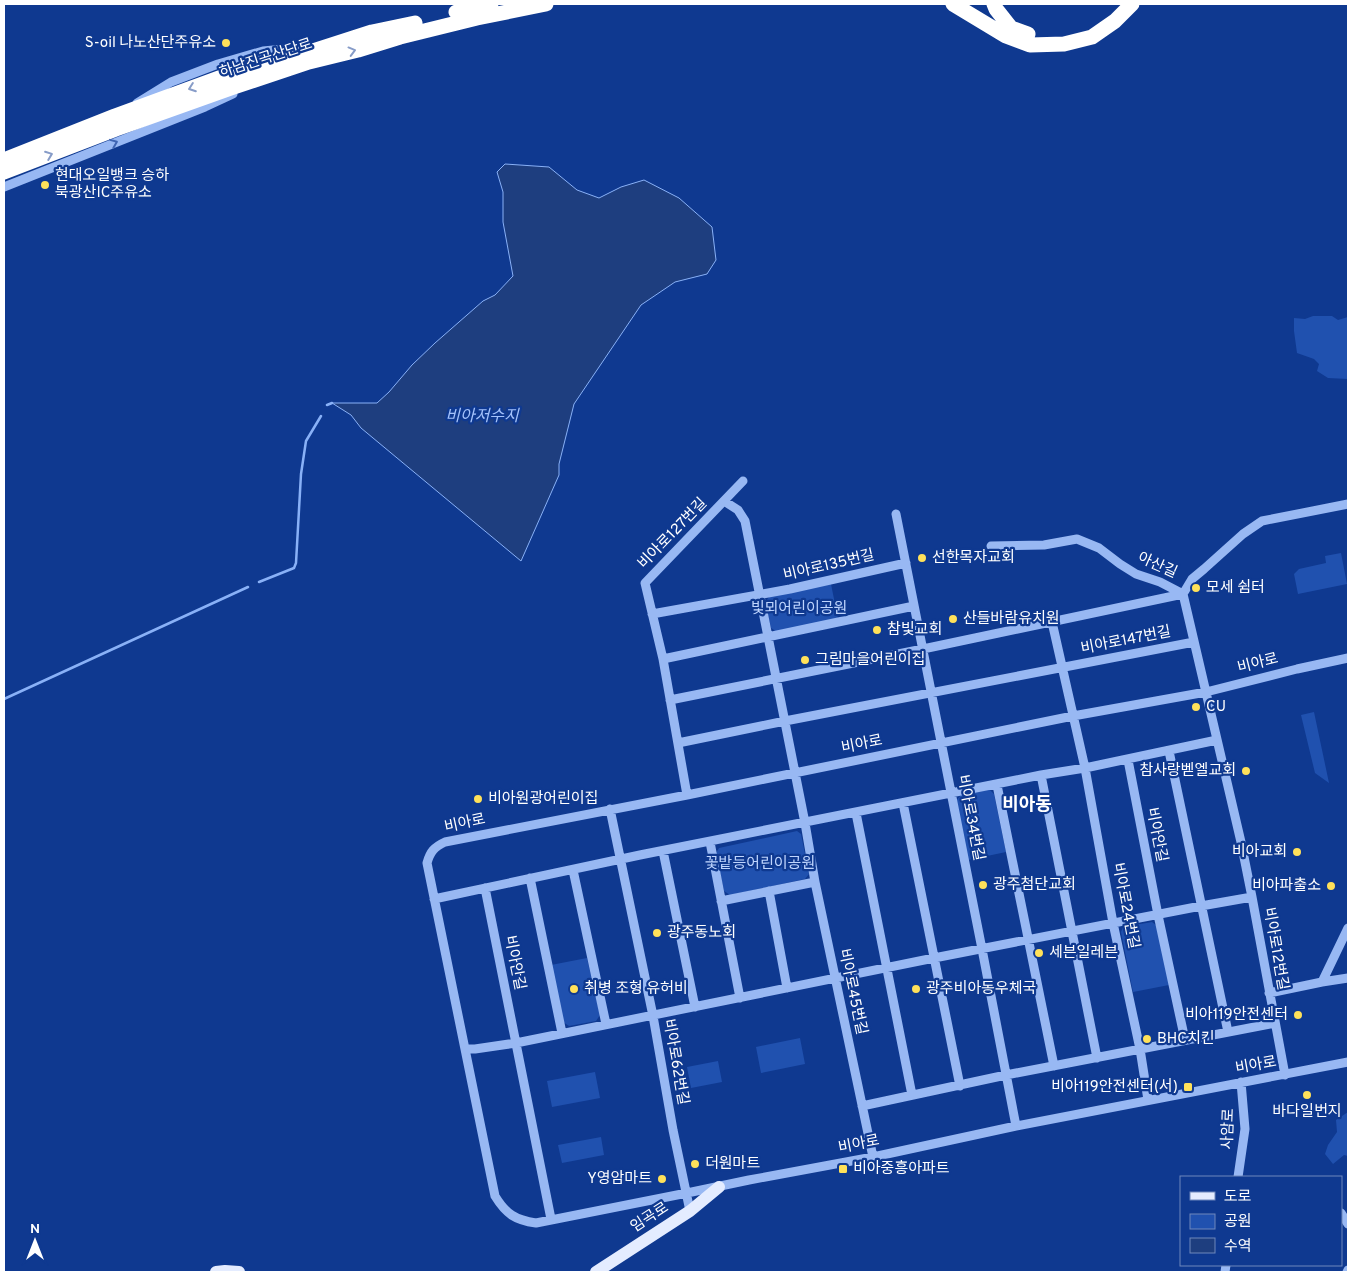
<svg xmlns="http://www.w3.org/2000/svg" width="1352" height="1276" viewBox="0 0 1352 1276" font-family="Overpass,'Noto Sans KR',sans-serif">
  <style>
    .green { fill: #2051af }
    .water { fill: #1e3e7f; stroke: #89b1f7 }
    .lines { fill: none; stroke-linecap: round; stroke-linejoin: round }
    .stream { stroke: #89b1f7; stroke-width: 2.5 }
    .minor { stroke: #98b8f3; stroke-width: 9 }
    .major { stroke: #e4ecff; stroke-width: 12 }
    .highway { stroke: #fff; stroke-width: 15 }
    .oneway { stroke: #879cc8 }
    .oneway2 { stroke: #3f65b3 }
    .poi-dot { fill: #ffe15a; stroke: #0f3990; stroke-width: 2 }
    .labels { text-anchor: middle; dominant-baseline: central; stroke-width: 4.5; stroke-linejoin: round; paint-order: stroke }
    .poi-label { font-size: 15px; fill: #fff; stroke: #0f3990; text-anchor: start }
    .street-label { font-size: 15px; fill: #fff; stroke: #0f3990 }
    .park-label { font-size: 15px; fill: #bfd5fe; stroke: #0f3990 }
    .water-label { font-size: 16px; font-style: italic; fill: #a4c2fb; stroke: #0f3990 }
    .quarter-label { font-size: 18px; font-weight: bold; fill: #fff; stroke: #0f3990 }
  </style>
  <rect width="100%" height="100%" fill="#0f3990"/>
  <path class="green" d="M1313,316H1332L1338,320L1348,317V379L1328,378L1317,371L1319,364L1314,359L1297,353L1294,331V318L1305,319Z
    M1341,553L1347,584L1298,594L1294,574L1299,569L1326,563L1325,556Z
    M831,584L838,619L777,632L771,628L765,602L770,596Z
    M1314,712L1329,783L1315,773L1301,715Z
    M989,789L994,794L1006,852L968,860L956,801L961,795Z
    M797,831L801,834L809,874L805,879L730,895L724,891L716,853L719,848Z
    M1152,922L1157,926L1169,985L1133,992L1121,932L1123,927Z
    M587,958L600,1015L596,1021L569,1026L563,1022L551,965Z
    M800,1038L805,1064L761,1073L756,1047Z
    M718,1061L722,1082L691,1088L687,1067Z
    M595,1072L600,1098L552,1107L547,1081Z
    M1348,1112V1156L1344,1155L1333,1164L1325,1154L1328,1145L1337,1132L1336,1120Z
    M601,1137L604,1155L562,1163L558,1145Z"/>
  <path class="water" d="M505,164L549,167L577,190L599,198L621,187L644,180L679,198L712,227L716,260L707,274L675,282L641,305L574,404L559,464V475L521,561L361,428L351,415L332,403H377L389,392L412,365L435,343L483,301L495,295L513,276L503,222V192L497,172Z"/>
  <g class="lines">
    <path class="stream" d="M327,405L332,403
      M259,582L294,568L296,563L301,474L306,441L321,416
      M4,699L248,587"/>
    <path class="minor" d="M137,103L171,82L218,64L263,51L305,47
      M4,187L205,107L233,94
      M724,501L738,510L745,521L805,823L815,882L873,1157
      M896,514L982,949L1016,1126
      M991,546L1044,545L1077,539L1099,548L1120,564L1136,574L1160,582L1183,594
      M1183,594L1241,842L1252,897L1285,1075
      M1183,594L1192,579L1204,569L1243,534L1262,521L1348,504
      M652,614L790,589L906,563
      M1052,622L1085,768L1113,923L1140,1049L1148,1100
      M1348,658L1297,669L1206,692L1073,716L687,795L445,842C434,847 430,852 427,863L495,1196C506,1214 515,1220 536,1223L687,1193L749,1180L873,1157L1016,1126L1348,1062
      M663,659L914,606
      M670,700L923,649L1183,594
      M678,743L785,721L1194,642
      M1169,751L1228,1032
      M1128,760L1158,915L1185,1040
      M1041,775L1097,1058
      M997,785L1054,1066
      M687,795L663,659L645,583L743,481
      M903,803L960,1086
      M610,809L653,1016L673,1130L690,1211
      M856,813L912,1095
      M710,842L740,998
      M663,851L695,1007
      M573,870L606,1024
      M530,878L562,1033
      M485,888L551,1219
      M769,891L787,988
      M434,899L640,855L1041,775L1085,768L1217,740
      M721,901L815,882
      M1322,982L1348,928
      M1269,993L1322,982L1348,978
      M465,1049H475L516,1043L934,958L1201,906L1252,897
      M862,1106L1006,1075L1275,1023
      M1238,1177L1245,1129L1241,1082
      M1341,1213L1348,1224
      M1225,1272L1226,1265
      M1347,1272L1348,1270"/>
    <path class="major" d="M216,1272L225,1271L239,1272
      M596,1272L690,1211L719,1187"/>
    <path class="highway" d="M953,4L1006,36L1030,45L1064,44L1092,37L1115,21L1132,4
      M994,4L996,9L1011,28L1028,34
      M456,12L491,4
      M4,160L115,116L227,75L307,53L372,32L415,23
      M4,172L116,129L231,88L309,62L358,50L400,37L477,18L546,4"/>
  </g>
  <defs><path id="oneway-chevron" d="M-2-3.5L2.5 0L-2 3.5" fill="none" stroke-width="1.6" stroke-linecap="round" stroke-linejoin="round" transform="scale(1.25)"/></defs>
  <g class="oneway">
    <use href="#oneway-chevron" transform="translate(352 51) rotate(-15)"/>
    <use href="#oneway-chevron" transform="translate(192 88) rotate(160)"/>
    <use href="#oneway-chevron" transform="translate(49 155) rotate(-21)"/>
  </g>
  <use class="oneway2" href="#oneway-chevron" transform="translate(114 143) rotate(-22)"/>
  <g class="poi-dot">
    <circle cx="226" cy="43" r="5"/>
    <circle cx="45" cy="185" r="5"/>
    <circle cx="922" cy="558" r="5"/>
    <circle cx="1196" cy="588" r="5"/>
    <circle cx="953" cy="619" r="5"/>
    <circle cx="877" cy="630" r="5"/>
    <circle cx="805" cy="660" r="5"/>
    <circle cx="1196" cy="707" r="5"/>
    <circle cx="1246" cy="771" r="5"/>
    <circle cx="478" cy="799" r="5"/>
    <circle cx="1297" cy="852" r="5"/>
    <circle cx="983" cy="885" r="5"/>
    <circle cx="1331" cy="886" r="5"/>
    <circle cx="657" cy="933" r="5"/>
    <circle cx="1039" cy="953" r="5"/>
    <circle cx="574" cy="989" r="5"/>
    <circle cx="916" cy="989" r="5"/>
    <circle cx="1298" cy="1015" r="5"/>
    <circle cx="1147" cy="1039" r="5"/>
    <rect x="1183" y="1082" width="10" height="10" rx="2.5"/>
    <circle cx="1307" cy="1095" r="5"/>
    <circle cx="695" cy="1164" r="5"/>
    <rect x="838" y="1164" width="10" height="10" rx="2.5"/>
    <circle cx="662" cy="1179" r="5"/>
  </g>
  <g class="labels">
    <g class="poi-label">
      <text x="216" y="43" text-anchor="end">S-oil 나노산단주유소</text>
      <text x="55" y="176">현대오일뱅크 승하<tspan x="55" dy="17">북광산IC주유소</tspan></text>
      <text x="932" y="558">선한목자교회</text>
      <text x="1206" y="588">모세 쉼터</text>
      <text x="963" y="619">산들바람유치원</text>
      <text x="887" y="630">참빛교회</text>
      <text x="815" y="660">그림마을어린이집</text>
      <text x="1206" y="707">CU</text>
      <text x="1236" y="771" text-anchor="end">참사랑벧엘교회</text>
      <text x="488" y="799">비아원광어린이집</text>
      <text x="1287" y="852" text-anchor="end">비아교회</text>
      <text x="993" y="885">광주첨단교회</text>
      <text x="1321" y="886" text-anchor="end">비아파출소</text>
      <text x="667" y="933">광주동노회</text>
      <text x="1049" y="953">세븐일레븐</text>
      <text x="584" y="989">취병 조형 유허비</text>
      <text x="926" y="989">광주비아동우체국</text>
      <text x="1288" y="1015" text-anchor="end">비아119안전센터</text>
      <text x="1157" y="1039">BHC치킨</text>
      <text x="1178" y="1087" text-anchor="end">비아119안전센터(서)</text>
      <text x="1307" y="1112" text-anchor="middle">바다일번지</text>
      <text x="705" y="1164">더원마트</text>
      <text x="853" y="1169">비아중흥아파트</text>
      <text x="652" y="1179" text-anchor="end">Y영암마트</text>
    </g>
    <g class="street-label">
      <text transform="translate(266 59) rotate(-18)">하남진곡산단로</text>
      <text transform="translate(673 534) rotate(-46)">비아로127번길</text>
      <text transform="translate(829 566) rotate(-13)">비아로135번길</text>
      <text transform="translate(1157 566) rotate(24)">아산길</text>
      <text transform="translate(1126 641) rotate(-11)">비아로147번길</text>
      <text transform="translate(1258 664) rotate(-14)">비아로</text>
      <text transform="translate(862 745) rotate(-11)">비아로</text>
      <text transform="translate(970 818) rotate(79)">비아로34번길</text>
      <text transform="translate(465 824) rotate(-12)">비아로</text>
      <text transform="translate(1156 835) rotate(79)">비아안길</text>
      <text transform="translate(1125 906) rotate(79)">비아로24번길</text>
      <text transform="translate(1275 949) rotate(80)">비아로12번길</text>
      <text transform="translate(514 963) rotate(79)">비아안길</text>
      <text transform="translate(852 992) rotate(78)">비아로45번길</text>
      <text transform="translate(675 1062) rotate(80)">비아로62번길</text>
      <text transform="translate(1256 1066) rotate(-10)">비아로</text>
      <text transform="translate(1229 1129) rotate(-88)">사암로</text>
      <text transform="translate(859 1145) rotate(-11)">비아로</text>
      <text transform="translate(650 1218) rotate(-33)">임곡로</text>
    </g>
    <g class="park-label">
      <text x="799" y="609">빛뫼어린이공원</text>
      <text x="760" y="864">꽃밭등어린이공원</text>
    </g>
    <g class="water-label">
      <text x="482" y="417">비아저수지</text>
    </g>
    <g class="quarter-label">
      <text x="1027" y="805">비아동</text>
    </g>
  </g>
  <rect width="1352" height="1276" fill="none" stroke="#ffffff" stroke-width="10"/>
  <rect x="1180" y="1176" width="162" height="90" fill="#0f3990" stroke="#6f88bc"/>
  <rect x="1190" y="1192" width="25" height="8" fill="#e4ecff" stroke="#6f88bc"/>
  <text x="1224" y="1201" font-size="15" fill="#ffffff">도로</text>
  <rect x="1190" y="1214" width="25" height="15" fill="#2051af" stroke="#6f88bc"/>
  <text x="1224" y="1226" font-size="15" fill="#ffffff">공원</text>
  <rect x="1190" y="1238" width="25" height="15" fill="#1e3e7f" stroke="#6f88bc"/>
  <text x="1224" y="1251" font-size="15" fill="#ffffff">수역</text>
  <g transform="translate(35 1241)" stroke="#0f3990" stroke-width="4" paint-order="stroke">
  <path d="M0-4L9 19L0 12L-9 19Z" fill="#ffffff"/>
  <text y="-8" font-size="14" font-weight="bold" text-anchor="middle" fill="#ffffff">N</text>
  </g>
</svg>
